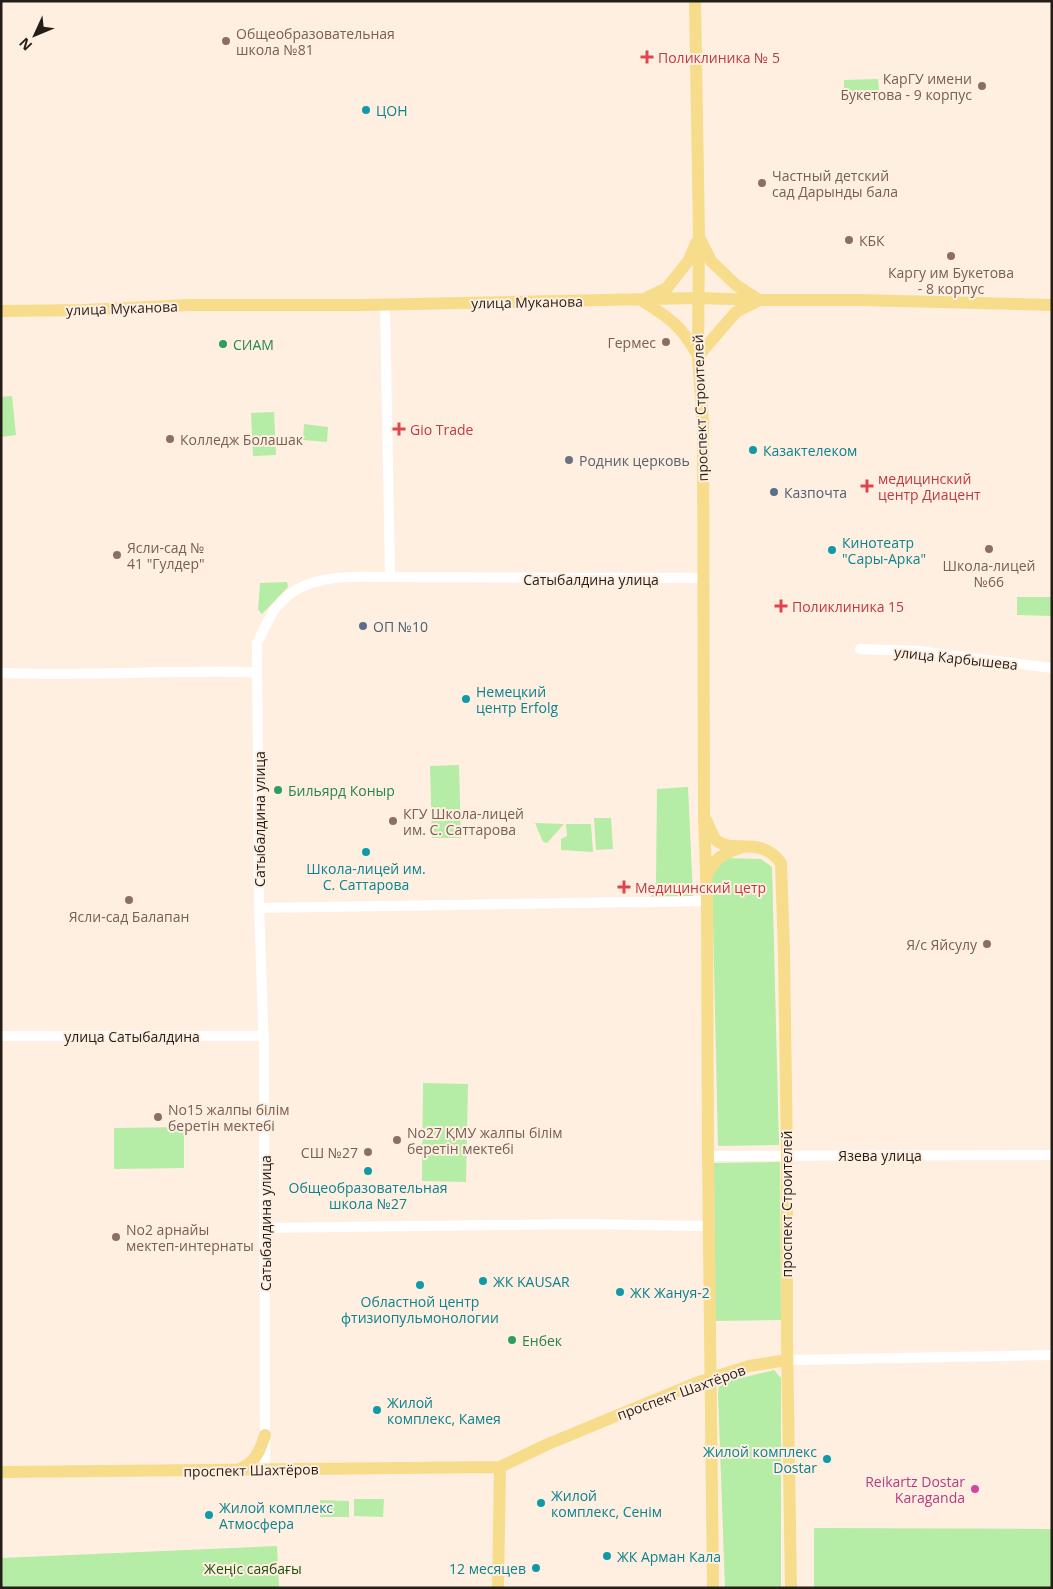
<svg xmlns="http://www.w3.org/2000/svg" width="1053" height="1589" viewBox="0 0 1053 1589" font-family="'Open Sans',sans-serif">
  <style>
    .green { fill: #b5eca6 }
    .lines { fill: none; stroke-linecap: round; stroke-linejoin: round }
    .minor { stroke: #fff; stroke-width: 10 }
    .major { stroke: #f7dc8c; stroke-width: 12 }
    .education-dot { fill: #8d6e63; stroke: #ffefe1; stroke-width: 2 }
    .health-dot { fill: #e0444e; stroke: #ffefe1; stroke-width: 2 }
    .culture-dot { fill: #0f9aa8; stroke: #ffefe1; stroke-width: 2 }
    .leisure-dot { fill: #2e9e5b; stroke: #ffefe1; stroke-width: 2 }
    .worship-dot { fill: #6b7280; stroke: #ffefe1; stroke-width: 2 }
    .service-dot { fill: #5c6f8a; stroke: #ffefe1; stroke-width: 2 }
    .hotel-dot { fill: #d1479c; stroke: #ffefe1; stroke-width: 2 }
    .labels { text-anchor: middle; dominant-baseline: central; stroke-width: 4; stroke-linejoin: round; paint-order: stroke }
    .education-label { font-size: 14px; fill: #785e54; stroke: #ffefe1; text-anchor: start }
    .health-label { font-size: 14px; fill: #be3a42; stroke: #ffefe1; text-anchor: start }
    .culture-label { font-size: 14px; fill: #0d838f; stroke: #ffefe1; text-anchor: start }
    .street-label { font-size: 14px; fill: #251e18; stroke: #ffefe1 }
    .leisure-label { font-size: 14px; fill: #27864d; stroke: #ffefe1; text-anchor: start }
    .worship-label { font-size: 14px; fill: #5b616d; stroke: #ffefe1; text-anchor: start }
    .service-label { font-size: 14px; fill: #4e5e75; stroke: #ffefe1; text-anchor: start }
    .hotel-label { font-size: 14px; fill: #b23c85; stroke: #ffefe1; text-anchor: end }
    .park-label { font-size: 14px; fill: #20520e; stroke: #ffefe1 }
  </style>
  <rect width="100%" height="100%" fill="#ffefe1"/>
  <path class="green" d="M878,79L880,101L844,102V80Z
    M12,396L16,435L1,437V397Z
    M274,412L276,455L253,456L251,413Z
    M304,424L328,427L327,442L303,440Z
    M287,582L288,587L262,614L258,610L260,583Z
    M1017,597H1052V616L1017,615Z
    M459,765L461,838H432L430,766Z
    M688,787L693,896L651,897L656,883L657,789Z
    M594,818H611L613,849L596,850Z
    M535,823L564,824L547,843L543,842Z
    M566,824H591L593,852L561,850V839L567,836Z
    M725,858L761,859L772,867L779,1145L718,1146L712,878L716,865Z
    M423,1083L468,1084L466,1182L422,1181Z
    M184,1127V1168L114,1169V1128Z
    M780,1162L781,1320L715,1321L714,1163Z
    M774,1370L781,1378V1588H725L718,1393L719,1387L724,1382Z
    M354,1499H384L383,1517L354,1516Z
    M320,1500L349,1501V1517H320Z
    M814,1528L1052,1529V1588H814Z
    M277,1546L279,1588H1V1558Z"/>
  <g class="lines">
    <path class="minor" d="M385,304L390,577
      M860,649L918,651L1052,668
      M1,673C59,675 116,673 173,672C201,672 229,670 257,673
      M259,908L707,901
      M1,1036H264
      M708,1156L1052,1155
      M266,1228L577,1224L709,1226
      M787,1360L1052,1355
      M265,1470L264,1050L259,908L257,643C262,633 267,622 273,612C299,572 348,577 390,577L703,578"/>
    <path class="major" d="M695,1L699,236L698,360L703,421L704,816L707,901L708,1156L713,1588
      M700,239L711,261L736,285L759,300
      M648,297L667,288L689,260L696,243
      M641,300C668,317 681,325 697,354
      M1,311L83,310L189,305H364L698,298L759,300H860L1052,305
      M698,356L736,312L758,301
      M706,820C710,827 712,836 717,841C735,854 760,835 781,863L784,953L787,1156V1340L791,1588
      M706,877C716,858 719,855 740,848
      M239,1469C255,1463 260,1451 265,1435
      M1,1472L500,1467L548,1444L696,1383L749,1366L787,1360
      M498,1588L500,1467"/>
  </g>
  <g class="education-dot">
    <circle cx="226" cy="41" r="5"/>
    <circle cx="982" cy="86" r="5"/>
    <circle cx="762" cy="183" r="5"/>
    <circle cx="849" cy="240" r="5"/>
    <circle cx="951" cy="256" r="5"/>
    <circle cx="666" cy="342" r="5"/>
    <circle cx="170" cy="439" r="5"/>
    <circle cx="989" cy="549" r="5"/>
    <circle cx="117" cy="555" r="5"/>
    <circle cx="393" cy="821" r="5"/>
    <circle cx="129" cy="900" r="5"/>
    <circle cx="987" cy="944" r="5"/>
    <circle cx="158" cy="1117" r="5"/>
    <circle cx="397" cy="1140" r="5"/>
    <circle cx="368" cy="1152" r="5"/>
    <circle cx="116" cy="1237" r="5"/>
  </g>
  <g class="health-dot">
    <path d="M644.5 49.5h5v5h5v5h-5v5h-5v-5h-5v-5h5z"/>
    <path d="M396.5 421.5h5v5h5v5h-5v5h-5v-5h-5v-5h5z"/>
    <path d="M864.5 478.5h5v5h5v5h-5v5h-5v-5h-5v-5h5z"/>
    <path d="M778.5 598.5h5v5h5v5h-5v5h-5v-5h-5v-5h5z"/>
    <path d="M621.5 879.5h5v5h5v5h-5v5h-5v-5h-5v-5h5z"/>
  </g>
  <g class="culture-dot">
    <circle cx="366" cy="110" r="5"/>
    <circle cx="753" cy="450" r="5"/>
    <circle cx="832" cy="550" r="5"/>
    <circle cx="466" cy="699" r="5"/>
    <circle cx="366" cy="852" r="5"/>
    <circle cx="368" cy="1171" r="5"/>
    <circle cx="483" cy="1281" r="5"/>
    <circle cx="420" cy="1285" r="5"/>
    <circle cx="620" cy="1292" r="5"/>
    <circle cx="377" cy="1410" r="5"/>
    <circle cx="827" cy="1459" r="5"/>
    <circle cx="541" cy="1503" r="5"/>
    <circle cx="209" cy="1515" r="5"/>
    <circle cx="607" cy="1556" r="5"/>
    <circle cx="536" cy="1568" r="5"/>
  </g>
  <g class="leisure-dot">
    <circle cx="223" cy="344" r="5"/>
    <circle cx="278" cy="790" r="5"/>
    <circle cx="512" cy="1340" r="5"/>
  </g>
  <circle class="worship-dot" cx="569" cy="460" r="5"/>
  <g class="service-dot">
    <circle cx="774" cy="492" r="5"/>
    <circle cx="363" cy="626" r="5"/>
  </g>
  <circle class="hotel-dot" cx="975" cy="1489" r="5"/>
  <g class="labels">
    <g class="education-label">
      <text x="236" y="33">Общеобразовательная<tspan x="236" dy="16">школа №81</tspan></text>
      <text x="972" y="78" text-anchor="end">КарГУ имени<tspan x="972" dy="16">Букетова - 9 корпус</tspan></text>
      <text x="772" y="175">Частный детский<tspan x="772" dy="16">сад Дарынды бала</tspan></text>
      <text x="859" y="240">КБК</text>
      <text x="951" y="272" text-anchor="middle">Каргу им Букетова<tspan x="951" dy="16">- 8 корпус</tspan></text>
      <text x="656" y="342" text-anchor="end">Гермес</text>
      <text x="180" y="439">Колледж Болашак</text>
      <text x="127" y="547">Ясли-сад №<tspan x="127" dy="16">41 "Гулдер"</tspan></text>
      <text x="989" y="565" text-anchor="middle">Школа-лицей<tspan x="989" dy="16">№66</tspan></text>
      <text x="403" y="813">КГУ Школа-лицей<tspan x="403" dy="16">им. С. Саттарова</tspan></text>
      <text x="129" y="916" text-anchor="middle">Ясли-сад Балапан</text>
      <text x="977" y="944" text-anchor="end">Я/c Яйсулу</text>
      <text x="168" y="1109">No15 жалпы білім<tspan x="168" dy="16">беретін мектебі</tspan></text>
      <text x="407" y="1132">No27 ҚМУ жалпы білім<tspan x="407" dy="16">беретін мектебі</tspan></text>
      <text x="358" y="1152" text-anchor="end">СШ №27</text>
      <text x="126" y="1229">No2 арнайы<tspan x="126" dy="16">мектеп-интернаты</tspan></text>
    </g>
    <g class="health-label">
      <text x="658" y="57">Поликлиника № 5</text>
      <text x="410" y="429">Gio Trade</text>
      <text x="878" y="478">медицинский<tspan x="878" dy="16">центр Диацент</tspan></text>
      <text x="792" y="606">Поликлиника 15</text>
      <text x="635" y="887">Медицинский цетр</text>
    </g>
    <g class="culture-label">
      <text x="376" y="110">ЦОН</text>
      <text x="763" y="450">Казактелеком</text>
      <text x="842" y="542">Кинотеатр<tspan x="842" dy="16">"Сары-Арка"</tspan></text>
      <text x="476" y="691">Немецкий<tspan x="476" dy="16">центр Erfolg</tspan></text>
      <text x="366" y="868" text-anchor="middle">Школа-лицей им.<tspan x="366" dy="16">С. Саттарова</tspan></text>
      <text x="368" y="1187" text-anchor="middle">Общеобразовательная<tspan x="368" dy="16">школа №27</tspan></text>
      <text x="493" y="1281">ЖК KAUSAR</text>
      <text x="630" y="1292">ЖК Жануя-2</text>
      <text x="420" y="1301" text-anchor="middle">Областной центр<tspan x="420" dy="16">фтизиопульмонологии</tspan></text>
      <text x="387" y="1402">Жилой<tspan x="387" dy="16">комплекс, Камея</tspan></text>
      <text x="817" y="1451" text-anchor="end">Жилой комплекс<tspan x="817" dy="16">Dostar</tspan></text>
      <text x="551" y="1495">Жилой<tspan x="551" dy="16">комплекс, Сенiм</tspan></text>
      <text x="219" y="1507">Жилой комплекс<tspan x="219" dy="16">Атмосфера</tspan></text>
      <text x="617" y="1556">ЖК Арман Кала</text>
      <text x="526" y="1568" text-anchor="end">12 месяцев</text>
    </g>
    <g class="street-label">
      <text transform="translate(527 302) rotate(-1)">улица Муканова</text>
      <text transform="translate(122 308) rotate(-2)">улица Муканова</text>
      <text transform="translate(700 408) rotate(-92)">проспект Строителей</text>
      <text x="591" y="579">Сатыбалдина улица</text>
      <text transform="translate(956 658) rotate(6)">улица Карбышева</text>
      <text transform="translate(259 819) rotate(-90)">Сатыбалдина улица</text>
      <text x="132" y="1036">улица Сатыбалдина</text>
      <text x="880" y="1155">Язева улица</text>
      <text transform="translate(786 1204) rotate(-90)">проспект Строителей</text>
      <text transform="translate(265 1223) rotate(-90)">Сатыбалдина улица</text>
      <text transform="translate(681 1392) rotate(-20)">проспект Шахтёров</text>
      <text transform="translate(251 1470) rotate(-1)">проспект Шахтёров</text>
    </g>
    <g class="leisure-label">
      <text x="233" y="344">СИАМ</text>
      <text x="288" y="790">Бильярд Коныр</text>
      <text x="522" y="1340">Енбек</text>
    </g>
    <g class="worship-label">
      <text x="579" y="460">Родник церковь</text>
    </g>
    <g class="service-label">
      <text x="784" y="492">Казпочта</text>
      <text x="373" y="626">ОП №10</text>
    </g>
    <g class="hotel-label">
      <text x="965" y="1481">Reikartz Dostar<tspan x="965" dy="16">Karaganda</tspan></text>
    </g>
    <g class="park-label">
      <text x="253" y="1568">Жеңіс саябағы</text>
    </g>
  </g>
  <rect width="1053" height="1589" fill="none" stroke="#251e18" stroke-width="5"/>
  <g transform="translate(35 35) rotate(226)" stroke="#ffefe1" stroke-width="4" paint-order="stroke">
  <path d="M0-4L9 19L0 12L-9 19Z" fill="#251e18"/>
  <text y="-8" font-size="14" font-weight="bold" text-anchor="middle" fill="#251e18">N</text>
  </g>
</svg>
